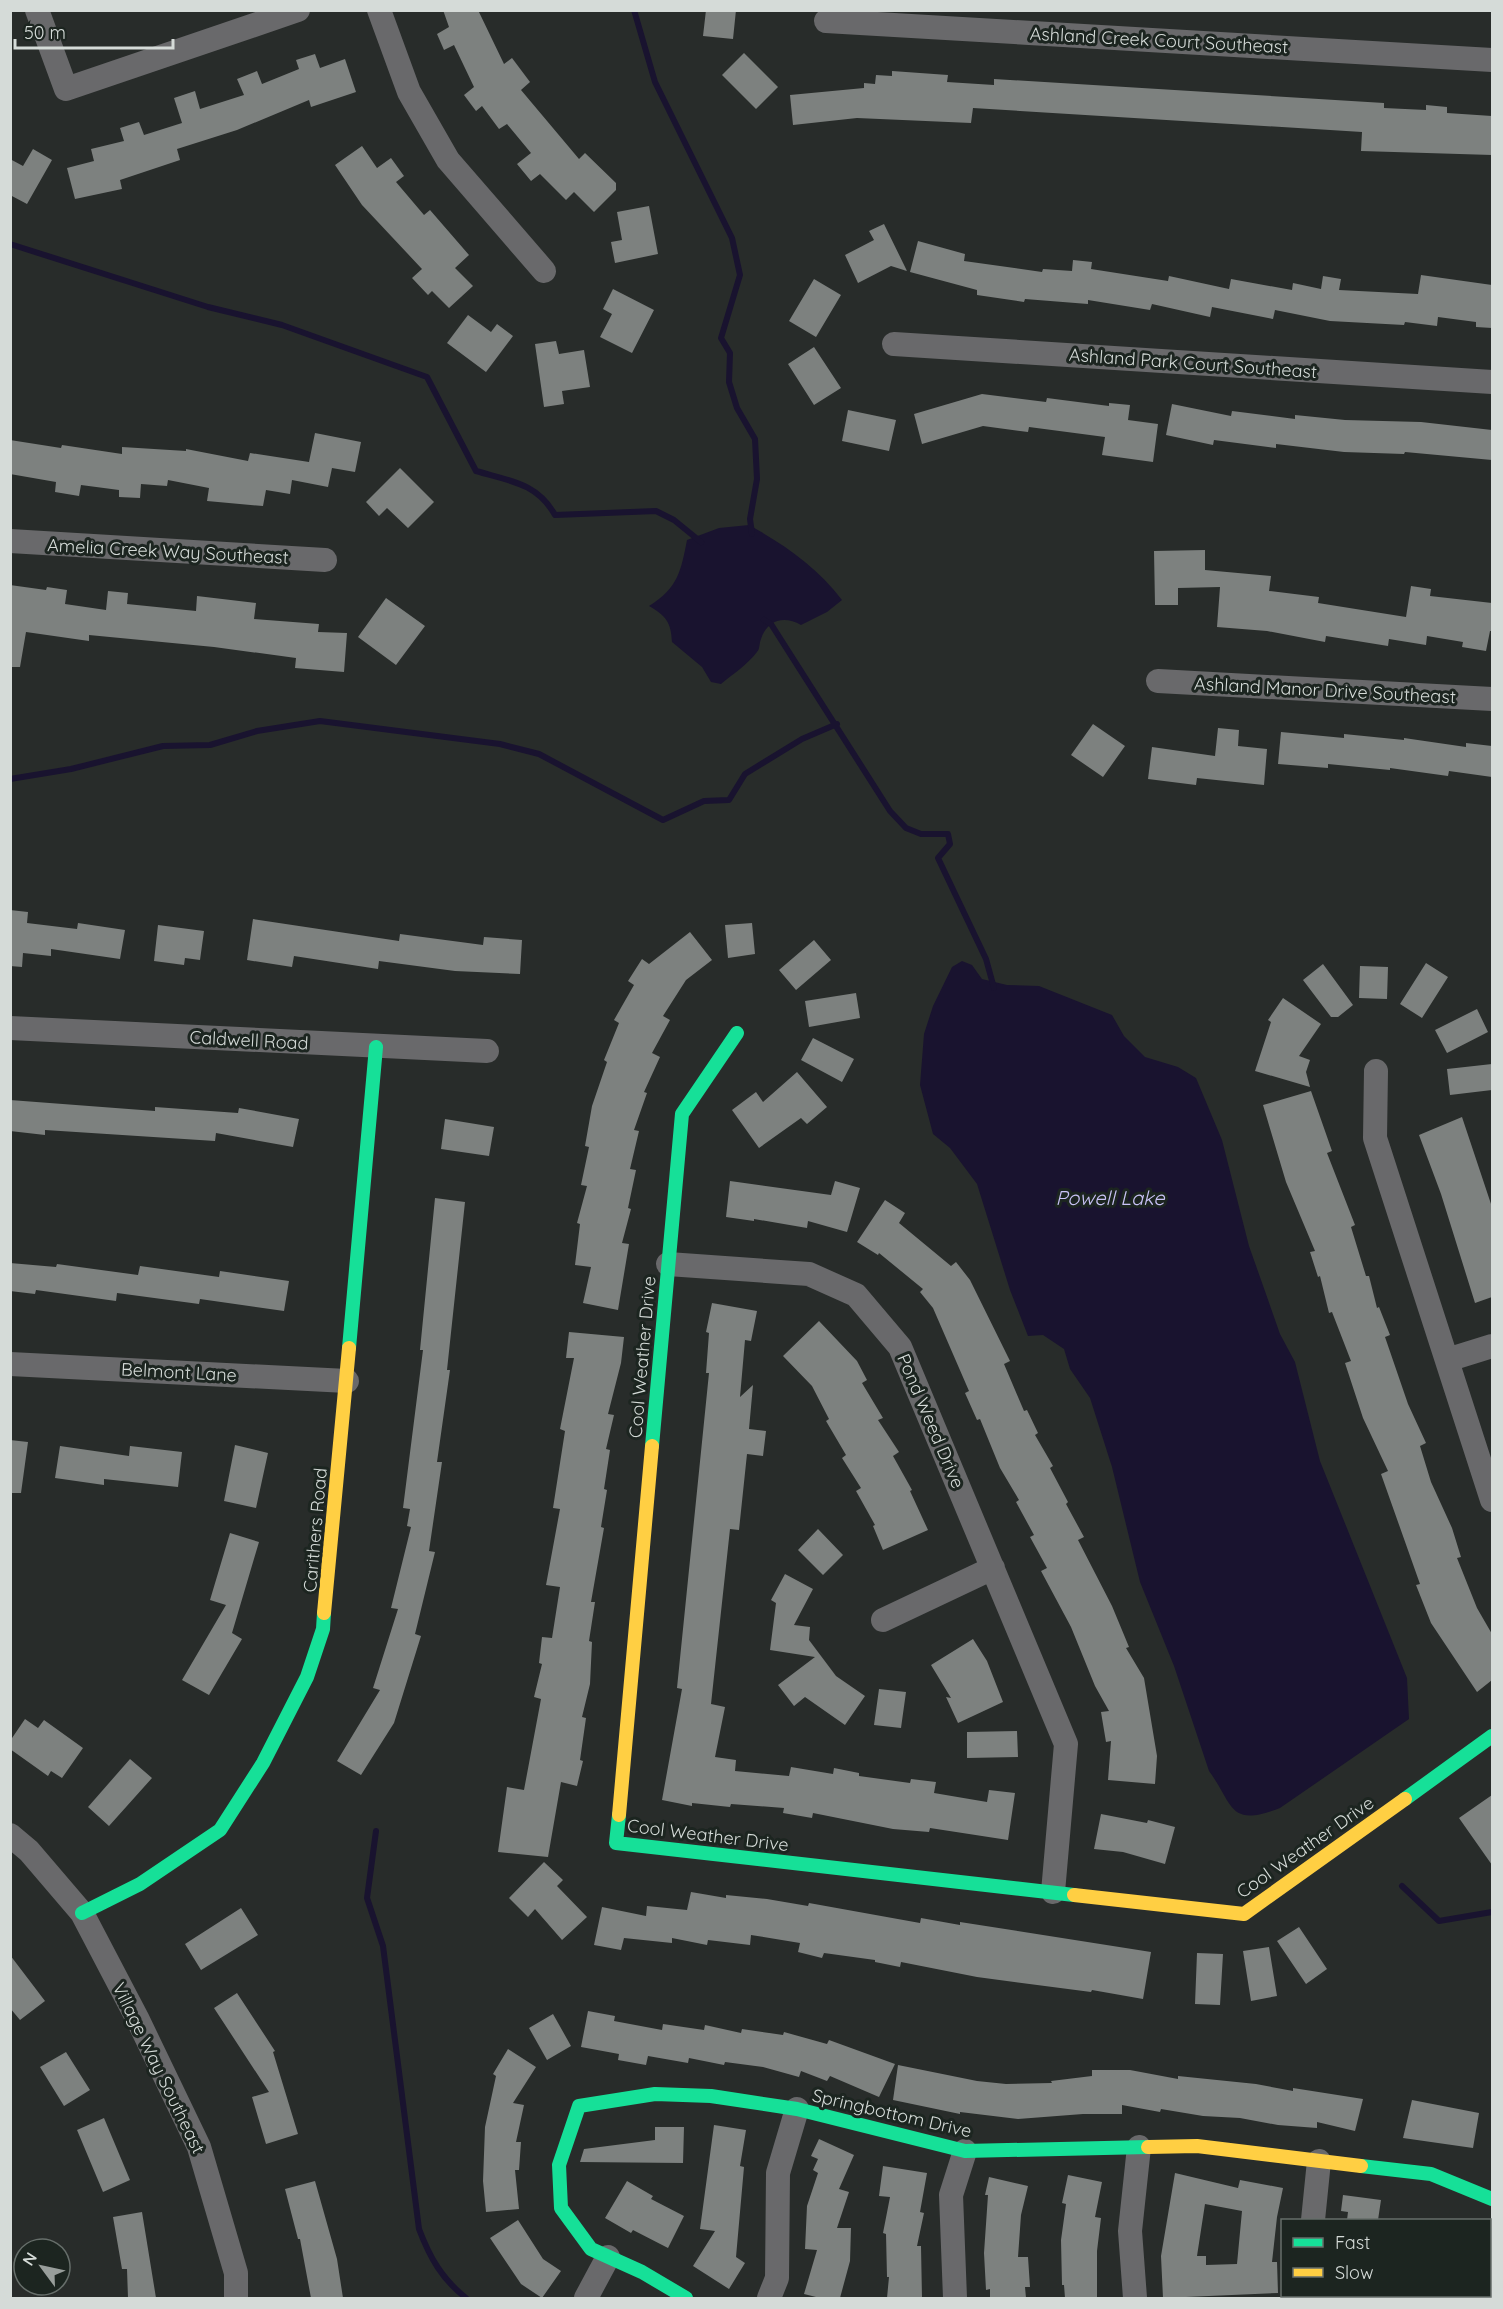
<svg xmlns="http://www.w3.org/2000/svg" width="1503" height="2309" viewBox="0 0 1503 2309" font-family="Quicksand,sans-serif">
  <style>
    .water { fill: #19132f }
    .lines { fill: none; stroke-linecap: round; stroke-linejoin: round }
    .stream { stroke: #19132f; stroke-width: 6 }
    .building { fill: #7d817f; fill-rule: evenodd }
    .street { stroke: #69696b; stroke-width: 24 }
    .fast { stroke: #16e098; stroke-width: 14 }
    .slow { stroke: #ffcf43; stroke-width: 14 }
    .labels { text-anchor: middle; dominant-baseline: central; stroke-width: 6; stroke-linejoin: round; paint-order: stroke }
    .street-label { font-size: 18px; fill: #d5dbd8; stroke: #1c2520 }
    .water-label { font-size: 20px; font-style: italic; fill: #c9c2f6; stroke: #1c2520 }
  </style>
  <rect width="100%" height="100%" fill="#282c2a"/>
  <path class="water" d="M749,525C785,545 817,567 842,600L827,612L801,625C784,615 767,620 761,639C759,644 760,649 757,652C747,665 733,674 721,684L711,682L702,667L672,642C671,622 666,616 649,606C678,588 681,571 687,540L719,528Z
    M962,961L972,965L982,979L1007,985L1039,986L1112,1015L1124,1036L1145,1057L1178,1067L1196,1078L1222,1140L1249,1246L1266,1294L1280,1334L1295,1362L1320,1461L1407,1678L1409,1719L1280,1808C1228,1828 1234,1805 1209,1771L1174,1666L1140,1582L1112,1467L1090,1398L1070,1369L1064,1349L1043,1335L1028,1336L1010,1290L977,1184L950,1148L933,1134L920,1085L924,1034L933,1006L952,967Z"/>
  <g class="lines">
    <path class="stream" d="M634,10L655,82L732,238L740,275L721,338L730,353L729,382L737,408L755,439L757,479L750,519L752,534
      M10,244L208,307L282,325L427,377L476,471C510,481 537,483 555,515L656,511L674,520L701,542
      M764,620L771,624L890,811L906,828L921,834H948L950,844L938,858L986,959L994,988
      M10,779L71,769L163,746L210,745L257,731L320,721L500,744L539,754L663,820L704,801L729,800L745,774L802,739L837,724
      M376,1831L367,1898L383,1946L419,2229C430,2258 442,2279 466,2298
      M1402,1886L1439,1921L1492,1912"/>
  </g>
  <path class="building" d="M443,10H478L504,64L512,58L530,82L521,90L579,159L585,153L616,183V190L594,212L574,192L566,200L540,174L531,181L517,164L531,153L507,124L499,129L482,106L476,111L464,95L474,87L454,45L444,50L437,34L449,27Z
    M706,10H736L733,39L703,36Z
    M744,53L778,87L756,109L722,75Z
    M315,54L320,68L345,59L356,92L311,107L309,100L237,130L177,149L180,160L120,180L122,189L75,199L67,168L94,161L91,149L124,141L120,128L139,122L144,135L182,123L174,98L195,91L200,109L244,95L237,79L257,71L262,84L299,69L296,60Z
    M892,71L948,75L947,82L994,85V79L1384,103V108L1426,110V105L1447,107V113L1492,116V155L1361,151L1362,132L973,108L971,123L857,118L793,125L790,95L864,88V83L875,84L876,75L892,76Z
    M362,146L377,168L391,158L404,176L396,182L424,215L430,210L469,255L455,268L473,286L449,308L432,291L428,295L412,278L422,269L362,205L335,165Z
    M33,149L52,160L27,204L10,195V159L23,166Z
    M649,206L658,254L615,263L611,242L622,240L617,212Z
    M884,224L907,271L891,266L858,283L845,255L874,240L869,231Z
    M918,241L965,254L964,261L1042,272L1043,269L1072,271L1073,260L1092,262L1091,269L1168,281L1169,276L1229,289L1231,279L1292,290L1293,283L1321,289L1323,276L1341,279L1339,290L1418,294L1421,275L1492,285V328L1476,327V322L1438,317L1437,326L1405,322L1404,325L1330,321L1275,310L1273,319L1212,307L1210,317L1152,304L1150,310L1088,300V304L1025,299L1024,302L977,295V290L910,272Z
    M814,279L841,295L816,337L789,321Z
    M613,289L654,310L632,353L600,337L612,314L603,309Z
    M468,315L491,332L497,324L513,336L486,372L447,343Z
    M556,341L559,354L584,350L590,387L562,391L564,404L544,407L535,344Z
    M814,347L841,388L814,405L788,364Z
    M982,394L1046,402L1047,398L1109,406V403L1130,405L1128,420L1158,424L1153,462L1102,455L1105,437L1029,427L1028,432L983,426L922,444L914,414Z
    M1172,404L1231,416L1232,411L1295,419V415L1345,420L1421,422L1492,430V460L1405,452L1404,454L1344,452L1276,444V448L1214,440L1213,445L1166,435Z
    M848,410L896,420L889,451L842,441Z
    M315,433L361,442L355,472L332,468L328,487L292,480L290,494L266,490L263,506L207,501L209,488L168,480L167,486L141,484L140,498L119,497V490L81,485L79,496L55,492L56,482L10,474V440L61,448L62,445L122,454V447L186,451V449L248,461L250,453L309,462Z
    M400,468L434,502L408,528L387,508L379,516L366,502Z
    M1205,550V570L1271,576L1269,591L1319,597L1318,603L1406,617L1411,586L1431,589L1430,596L1492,603V631H1490L1486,651L1462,647L1463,642L1427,636L1426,645L1389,639L1388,646L1326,636L1325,642L1267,631L1217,627L1220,587L1178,588V605H1155L1154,551Z
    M10,585L46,590L47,587L67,590L65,604L106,610L108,591L128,593L127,604L196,611L197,596L256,603L254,619L319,624L318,632L347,633L344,672L295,668L296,658L214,647L89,635V641L26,632L20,667H10Z
    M386,598L425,626L396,665L358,637Z
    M1093,724L1125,746L1103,777L1071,755Z
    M1218,728L1239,730L1238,746L1267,749L1264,785L1197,778L1196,785L1148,779L1152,747L1215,756Z
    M1281,732L1344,738V734L1404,740V738L1466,747V743L1492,746V777L1449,771L1448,776L1390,768V770L1328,764V768L1278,764Z
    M10,910L28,912L27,923L77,929L78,923L125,930L120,959L51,949V956L23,953L22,967L10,966Z
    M253,919L399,941L400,934L483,945L484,937L522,940L520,974L455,971L379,961L378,969L294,956L292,967L247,960Z
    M752,923L755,954L728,958L725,925Z
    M158,925L204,931L200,960L185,958L184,965L154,961Z
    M690,932L712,960L686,980L663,1016L670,1020L652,1053L660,1057L644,1092L647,1093L634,1130L639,1131L630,1169L636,1170L628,1208L631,1209L622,1243L629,1244L618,1310L583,1303L591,1267L575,1265L580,1224L577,1223L587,1186L581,1185L589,1147L585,1146L592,1106L607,1062L604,1060L619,1023L614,1020L634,985L628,981L642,959L649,964Z
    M814,940L831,960L796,990L779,970Z
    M1426,963L1448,977L1422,1018L1400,1004Z
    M1323,964L1353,1005L1338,1017H1331L1303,980Z
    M1360,966L1388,967L1387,999L1359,998Z
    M856,993L860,1018L809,1027L805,1001Z
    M1283,998L1321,1024L1299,1056L1310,1060L1306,1072L1310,1087L1255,1071L1271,1022L1268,1020Z
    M1477,1009L1488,1032L1447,1053L1435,1030Z
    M813,1038L854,1059L842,1082L801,1060Z
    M1492,1064V1090L1450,1095L1447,1069Z
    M797,1072L827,1107L807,1124L801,1118L759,1148L732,1110L756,1092L763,1102Z
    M1311,1091L1332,1151L1327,1153L1355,1225L1351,1227L1366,1276H1369L1377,1308L1379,1307L1390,1335L1385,1337L1408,1404L1426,1443L1420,1446L1431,1482L1452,1528L1461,1557L1457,1558L1477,1608L1492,1634V1680L1477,1692L1431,1623L1416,1585L1420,1584L1381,1474L1388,1471L1363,1418L1345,1363L1351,1361L1332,1312L1329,1313L1320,1276L1318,1277L1310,1252L1315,1251L1286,1182L1263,1105Z
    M10,1100L155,1111V1107L238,1113L239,1108L299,1119L293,1147L216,1133L215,1141L45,1130V1135L10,1131Z
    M1462,1117L1492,1207V1297L1475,1303L1441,1194L1419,1135Z
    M445,1119L494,1127L489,1156L441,1149Z
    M730,1181L831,1195L835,1181L860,1188L847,1232L808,1221L807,1228L754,1219V1221L726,1217Z
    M435,1198L465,1202L447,1370H450L437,1462H442L429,1551L435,1552L415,1634L421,1636L394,1723L361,1775L337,1761L380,1690L373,1688L398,1609L391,1608L411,1527L407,1526L410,1509L403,1508L423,1350H420Z
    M885,1200L905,1213L899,1223L951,1266L956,1262L970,1280L1010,1361L1004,1364L1024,1411L1027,1410L1038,1433L1035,1435L1053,1466L1050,1468L1068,1502L1066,1504L1084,1537L1078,1540L1112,1606L1129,1647L1126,1648L1144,1678L1157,1756L1155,1784L1108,1780L1111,1741L1106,1742L1101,1712L1109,1711L1095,1686L1071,1627L1041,1571L1047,1568L1030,1537L1034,1535L1016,1502L1019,1500L1000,1468L980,1419L977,1420L965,1393L969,1391L933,1308L920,1292L923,1289L879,1253L878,1255L857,1242Z
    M10,1263L56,1267L57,1264L138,1275L140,1266L219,1277L220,1271L289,1281L284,1311L200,1299L199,1304L117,1293L116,1301L36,1290L35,1294L10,1291Z
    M712,1303L757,1311L751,1341L745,1340L740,1397L753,1385L749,1429L766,1431L763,1456L747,1454L739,1530L730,1529L711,1704L725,1707L715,1757L736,1760L735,1771L789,1776L791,1767L833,1774L834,1768L859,1773V1776L910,1783L911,1779L936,1782L934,1793L987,1802L989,1790L1015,1793L1008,1840L930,1828L929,1832L893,1829L813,1813L812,1818L783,1813L784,1808L731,1804L730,1807L692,1803V1806L662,1800L682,1689L677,1688L709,1373H706L709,1333L706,1332Z
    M819,1321L857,1361L867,1380L862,1383L883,1418L878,1420L899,1452L893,1456L912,1490L910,1491L928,1530L883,1550L873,1526L875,1525L856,1491L861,1488L842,1458L846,1455L826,1421L829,1419L812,1386L783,1356Z
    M569,1332L624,1337L621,1363L608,1414L614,1415L606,1449L610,1450L604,1489L607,1490L601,1527L604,1528L591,1602H595L589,1641L592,1642L590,1684L582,1717L586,1718L580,1760L583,1761L577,1786L561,1782L548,1857L498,1852L507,1787L524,1790L541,1699L534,1697L542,1664L539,1663L542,1637L552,1638L560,1587L546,1585L560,1509L553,1508L565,1431L560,1429L574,1358H566Z
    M10,1440L28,1442L21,1493H10Z
    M235,1445L268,1453L256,1508L224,1501Z
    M60,1446L129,1456L130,1446L182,1452L178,1487L104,1479V1485L55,1478Z
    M818,1529L843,1555L823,1575L798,1550Z
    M230,1533L259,1542L232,1633L242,1639L209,1695L182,1680L226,1605L210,1600Z
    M785,1574L813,1589L794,1625L810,1627L809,1640L836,1676L865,1696L845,1725L805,1697L794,1706L778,1685L815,1657L770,1650L776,1603L771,1600Z
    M973,1639L987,1661L1003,1702L958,1723L946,1697L951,1698L931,1665Z
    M879,1689L906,1692L901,1728L874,1725Z
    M25,1719L38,1728L44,1720L83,1748L62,1778L51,1771L48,1776L10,1749V1741Z
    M1017,1731L1018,1757L967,1758V1732Z
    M130,1759L152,1778L109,1826L88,1807Z
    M1492,1795V1865L1459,1818Z
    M1101,1814L1147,1823L1148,1820L1175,1827L1165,1864L1123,1852L1094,1849Z
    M544,1862L563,1880L557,1886L587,1917L562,1940L535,1909L528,1917L509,1898Z
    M691,1892L726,1898V1895L767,1899L808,1906L809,1903L920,1923L921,1918L960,1925V1922L1151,1952L1143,1999L1092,1990L1091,1992L977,1977L901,1962L900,1967L875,1962V1960L824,1953L822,1958L798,1952L800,1943L751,1935L750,1945L708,1940L707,1945L672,1938V1943L624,1938L621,1950L594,1945L602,1907L646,1916L647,1906L687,1910Z
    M241,1908L258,1935L201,1970L185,1944Z
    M1299,1927L1327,1969L1306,1984L1277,1941Z
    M1269,1947L1277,1996L1251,2001L1243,1951Z
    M1197,1953L1223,1954L1220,2005L1195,2004Z
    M10,1955L45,2001L20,2020L10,2008Z
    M237,1993L275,2051L273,2052L298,2134L266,2144L252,2097L269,2092L214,2008Z
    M588,2011L615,2016L614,2021L662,2030L663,2024L704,2030L705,2025L741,2033L742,2029L783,2035L784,2032L827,2044L829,2040L895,2064L879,2097L830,2076L827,2081L801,2071L799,2077L763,2067L725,2062L724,2065L689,2058L688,2063L648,2056L646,2065L618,2060L619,2054L581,2047Z
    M553,2014L571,2046L547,2060L529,2028Z
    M508,2049L536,2067L513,2103L524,2105L516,2142H521L519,2170H515L519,2209L486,2212L483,2181L485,2127L496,2076L493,2074Z
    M66,2052L90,2090L64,2106L40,2067Z
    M898,2065L977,2081L1006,2084L1052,2083L1051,2081L1092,2076V2070H1130L1178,2079V2076L1256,2084L1293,2091V2088L1363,2099L1355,2131L1317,2122V2128L1278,2125L1240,2118L1203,2116L1161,2109L1160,2112L1122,2105V2114H1083L1018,2119L960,2112V2114L893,2100Z
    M1412,2100L1479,2113L1473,2148L1403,2138Z
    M104,2118L130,2180L103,2192L77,2130Z
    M714,2125L746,2130L740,2166L744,2167L736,2257L745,2263L729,2289L693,2266L715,2231L700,2229Z
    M655,2127H684L683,2163L580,2162L584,2149L655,2140Z
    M819,2139L854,2155L839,2189L849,2192L837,2228H851L850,2261L840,2298H820L804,2294L817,2250L805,2249L807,2206L818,2173L813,2170L818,2159L811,2156Z
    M883,2166L927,2173L920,2212L924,2213L917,2246H921L922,2298H887L889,2277H887L886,2234L883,2233L890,2197L879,2196Z
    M1175,2173L1238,2188L1240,2180L1283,2188L1277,2217L1272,2262H1277L1278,2293L1163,2298L1161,2256ZM1205,2204L1242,2211L1237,2264L1206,2265V2256H1197Z
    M1068,2175L1102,2182L1095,2217L1101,2218L1097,2251V2298H1065L1064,2285H1062L1061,2240L1066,2204L1062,2203Z
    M989,2177L1028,2186L1021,2215L1018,2257H1028L1030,2287H1025L1026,2298H990V2289L986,2290L984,2253L988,2195H985Z
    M315,2181L337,2259L343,2298H311L300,2239H298L285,2189Z
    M627,2181L653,2196L651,2199L684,2216L668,2248L633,2230L631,2233L605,2218Z
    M1343,2195L1381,2200L1378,2220H1347L1348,2212L1341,2211Z
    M142,2212L156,2298H128L127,2269H122L113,2217Z
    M518,2220L543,2259L561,2271L542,2298L521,2284L490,2238Z"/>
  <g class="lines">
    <path class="street" d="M37,10L66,89L298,10
      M379,10L409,92L448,160L544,271
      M826,21L1492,60
      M894,344L1492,382
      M10,541L325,560
      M1158,681L1492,699
      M10,1028L487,1051
      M1376,1071L1375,1138L1492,1500
      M668,1264L809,1274L856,1295L900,1347L1066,1744L1053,1892
      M1447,1360L1492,1346
      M10,1364L347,1381
      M883,1620L993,1568
      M10,1835L29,1851L82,1913L137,2018L199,2147L236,2273V2298
      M1313,2220L1319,2161
      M1490,2243L1492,2236
      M1490,2271L1492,2279
      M1313,2296L1314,2298
      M586,2298L608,2257
      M769,2298L777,2278L778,2173L797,2109
      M955,2298L951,2195L965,2151
      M1135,2298L1130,2231L1139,2147"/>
    <path class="fast" d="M349,1348L376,1047
      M652,1446L682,1114L737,1033
      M1405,1799L1492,1736
      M619,1815L616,1843L1074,1895
      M82,1913L140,1884L220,1830L263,1763L307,1677L323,1629L324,1613
      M1361,2166L1431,2174L1492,2199
      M686,2298L642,2272L591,2249L561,2208L559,2165L579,2106L655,2094L711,2096L797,2109L965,2151L1148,2147"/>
    <path class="slow" d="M324,1613L349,1348
      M619,1815L652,1446
      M1074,1895L1244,1914L1405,1799
      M1148,2147L1197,2146L1361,2166"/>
  </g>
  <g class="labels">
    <g class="street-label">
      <text transform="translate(1159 40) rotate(3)">Ashland Creek Court Southeast</text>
      <text transform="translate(1193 363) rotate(4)">Ashland Park Court Southeast</text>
      <text transform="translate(168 551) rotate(3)">Amelia Creek Way Southeast</text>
      <text transform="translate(1325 690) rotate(3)">Ashland Manor Drive Southeast</text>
      <text transform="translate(249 1040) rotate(3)">Caldwell Road</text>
      <text transform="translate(642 1357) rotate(-85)">Cool Weather Drive</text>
      <text transform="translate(179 1372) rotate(3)">Belmont Lane</text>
      <text transform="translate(931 1421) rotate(67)">Pond Weed Drive</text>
      <text transform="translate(315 1530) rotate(-85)">Carithers Road</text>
      <text transform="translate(708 1835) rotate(7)">Cool Weather Drive</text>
      <text transform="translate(1305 1847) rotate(-35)">Cool Weather Drive</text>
      <text transform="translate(159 2068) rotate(64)">Village Way Southeast</text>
      <text transform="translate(892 2113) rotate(13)">Springbottom Drive</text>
    </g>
    <g class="water-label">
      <text x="1110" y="1197">Powell Lake</text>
    </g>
  </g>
  <rect width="1503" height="2309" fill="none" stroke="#d5dbd8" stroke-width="24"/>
  <rect x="1281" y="2219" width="210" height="78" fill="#1c2520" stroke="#666e6a" stroke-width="1.5"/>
  <rect x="1293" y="2238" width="30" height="9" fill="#16e098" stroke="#666e6a" stroke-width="1.5"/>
  <text x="1335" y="2249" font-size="18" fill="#d5dbd8">Fast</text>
  <rect x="1293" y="2268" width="30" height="9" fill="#ffcf43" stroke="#666e6a" stroke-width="1.5"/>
  <text x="1335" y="2279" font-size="18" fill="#d5dbd8">Slow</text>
  <g transform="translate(42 2267) rotate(303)"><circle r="28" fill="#1c2520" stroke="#666e6a" stroke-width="1.5"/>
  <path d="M0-4.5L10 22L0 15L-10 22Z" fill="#989e9b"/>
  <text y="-9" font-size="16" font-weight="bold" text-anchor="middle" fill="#d5dbd8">N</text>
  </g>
  <path d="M15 39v9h158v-9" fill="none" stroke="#d5dbd8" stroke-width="3"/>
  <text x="24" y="39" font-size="18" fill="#d5dbd8" stroke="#1c2520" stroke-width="4.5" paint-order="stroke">50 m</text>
</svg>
